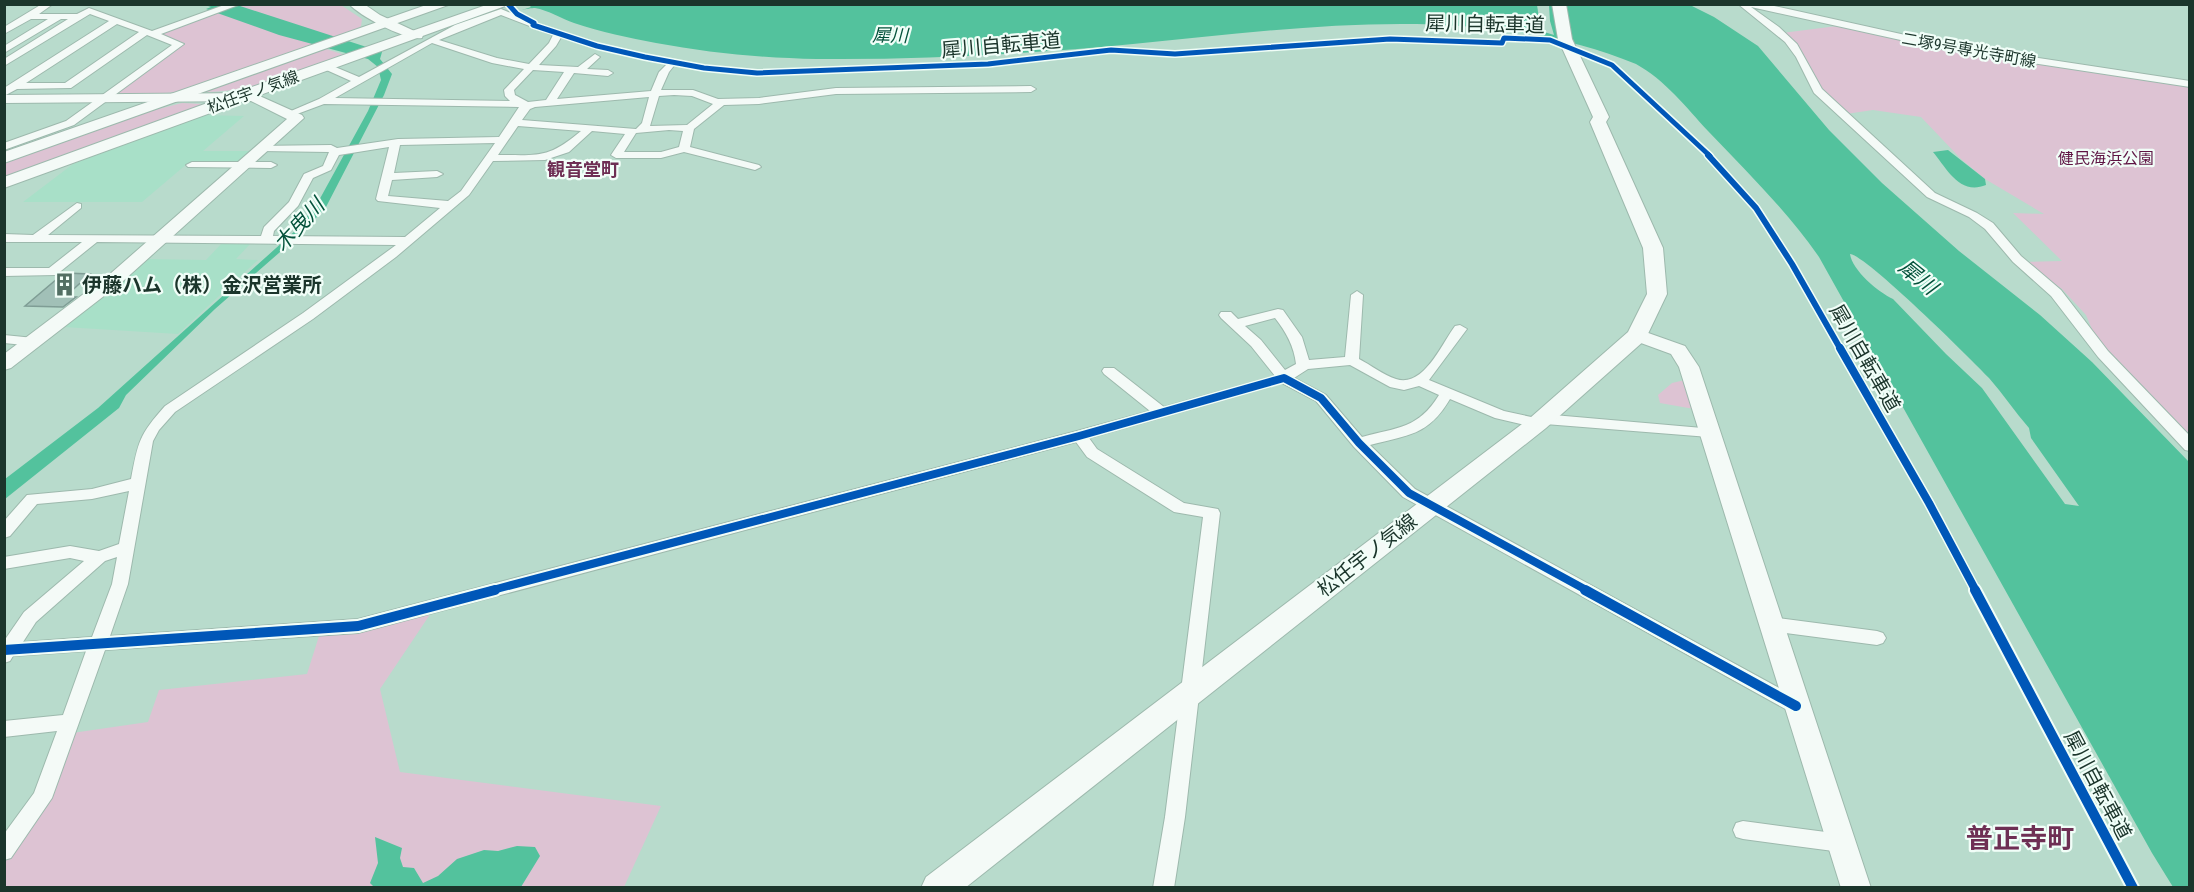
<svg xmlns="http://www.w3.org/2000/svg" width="2194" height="892" viewBox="0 0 2194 892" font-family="'Roboto Condensed','Noto Sans JP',sans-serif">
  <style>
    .built { fill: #a8e0c8 }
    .green { fill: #ddc3d3 }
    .water { fill: #53c29d; fill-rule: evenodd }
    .pier { fill: #b8dbcc }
    .building { fill: #a1c0b7; stroke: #7f9d95; stroke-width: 1.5 }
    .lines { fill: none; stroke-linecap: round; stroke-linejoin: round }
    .street-casing { stroke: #9db9ad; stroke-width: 2 }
    .secondary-casing { stroke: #9db9ad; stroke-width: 2 }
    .primary-casing { stroke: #9db9ad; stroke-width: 2 }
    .street { fill: #f4faf7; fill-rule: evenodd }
    .secondary { fill: #f4faf7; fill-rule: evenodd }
    .primary { fill: #f4faf7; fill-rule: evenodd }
    .cycleway-far3-casing { stroke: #f1fef8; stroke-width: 8 }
    .cycleway-far2-casing { stroke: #f1fef8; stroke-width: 9 }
    .cycleway-far1-casing { stroke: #f1fef8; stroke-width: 11 }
    .cycleway-casing { stroke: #f1fef8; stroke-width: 14 }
    .cycleway-far3 { stroke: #0057b8; stroke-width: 5 }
    .cycleway-far2 { stroke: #0057b8; stroke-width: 6 }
    .cycleway-far1 { stroke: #0057b8; stroke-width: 8 }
    .cycleway { stroke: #0057b8; stroke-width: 10 }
    .labels { text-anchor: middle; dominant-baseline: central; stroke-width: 4.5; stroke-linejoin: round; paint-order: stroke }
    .far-street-label { font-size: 16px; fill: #1b352b; stroke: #f1fef8 }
    .far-park-label { font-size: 16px; fill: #5f1544; stroke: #f1fef8 }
    .far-water-label { font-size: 18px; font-style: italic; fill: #04523b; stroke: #f1fef8 }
    .far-quarter-label { font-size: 18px; font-weight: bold; fill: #6e2f54; stroke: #f1fef8 }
    .street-label { font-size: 20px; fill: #1b352b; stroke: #f1fef8 }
    .poi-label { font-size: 20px; font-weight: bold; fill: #1b352b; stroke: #f1fef8; text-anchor: start }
    .water-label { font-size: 21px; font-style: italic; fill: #04523b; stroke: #f1fef8 }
    .near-quarter-label { font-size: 27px; font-weight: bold; fill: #6e2f54; stroke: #f1fef8 }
  </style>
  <rect width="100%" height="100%" fill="#b8dbcc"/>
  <path class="built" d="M201,115L244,116L203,151H251L239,162L188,163L142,202H23L73,164Z
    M223,242L251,243L236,259L258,260L178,334L64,327L147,259L206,260Z"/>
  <path class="green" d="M241,5H341L362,19L361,26L351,34L181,92L113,96L183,44L160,34L161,33Z
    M1837,26L1939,47L2189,85V441L2096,339L2086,315L2062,289L2023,262L2062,261L2013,213L2044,214L1985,179L1961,159L1921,117L1873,110L1846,114L1817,87L1813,72L1796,45L1782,33Z
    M323,48L348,56C303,71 254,92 206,92L207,89Z
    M182,103L202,104L199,108L5,180V161L143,113Z
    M1685,380L1694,409L1660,403L1658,395L1672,383Z
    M433,610L380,689L400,772L661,806L624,887L5,888V860L51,795L72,733L148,722L159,690L307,674L319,636L349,633Z"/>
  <path class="water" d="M528,4H1688L1714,17L1758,46L1829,130L1882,183L1959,251L2040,315L2092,362L2189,462V887H2173L2152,853L1819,257C1787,211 1747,172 1708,131C1686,107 1665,80 1636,64C1481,0 1299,28 1133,44C1028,54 922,60 817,59C764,58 709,53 656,43C629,38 601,32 574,23C562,19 548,10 535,8C532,8 525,9 522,10L531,7ZM1850,254C1866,255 1972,360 1989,378C2003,394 2015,412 2029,428L2031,438L2079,506L2065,504L1982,388L1946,354L1893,299C1878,292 1852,270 1850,254Z
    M205,5H237L382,52L380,59L392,74L384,95L326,207L304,231L215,309L126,395L119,408L5,499V479L98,408L295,231L317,204L368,111L381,80L378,67L368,59L279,35L206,9L211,7Z
    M1948,150L1985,179L1986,185C1959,196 1946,167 1933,152Z
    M375,837L402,848L400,858L403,867L414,868L423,883L438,876L457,859L484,850L498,851L517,846L535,847L540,856L521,887H374L370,883L378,863Z"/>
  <path class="pier" d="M1537,5H1549L1550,21L1554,35L1541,31Z"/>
  <path class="building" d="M64,273L90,274L65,297H76L63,307L25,306Z"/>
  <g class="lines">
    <defs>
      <path id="street" d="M42,4H53L39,14H77L89,8L152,31L227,4H241L161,34L184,44L74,125L4,150V143L66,121L172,45L147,35L71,88L17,89L4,96V88L109,21L90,14L4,66V59L68,19H61L4,53V46L48,19H31L4,34V27ZM117,24L139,32L65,83H26Z
        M1738,4H1765L1946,44L2190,81V87L1946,50L1751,7L1779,27L1797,44L1822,89L1935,193L1977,213L1993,223L2021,256L2061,290L2108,351L2190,436V451L2185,450L2098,357L2051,296L2013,262L1985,229L1969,217L1927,197L1814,93L1796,57L1785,42Z
        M501,9L563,34L556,46L539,65L578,67L595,54L600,57L587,69L608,70L613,73L608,76L574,73L557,99L651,91L659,72L672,59L677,62L669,72L661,90H693L718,99L759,98L836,88L1031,86L1036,89L1031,92L836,94L759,104L724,105L694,129L690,147L759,165L761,167L755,170L684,152L661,158H616L611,155L625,134L592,131L569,152L545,160L493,161L469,195L396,257L313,319L175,412L159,430L153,441L128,584L110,636L358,619L1077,431L1150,411L1104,374L1102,371L1104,368H1114L1164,407L1275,376L1251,346L1221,318L1219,315L1221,312H1231L1238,319L1278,309L1283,310L1302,337L1309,360L1345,357L1351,295L1357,291L1363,295L1359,359C1371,365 1383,375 1396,379C1424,388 1442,343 1455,326L1460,325L1467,329L1429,380L1504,411L1536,418L1542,414L1714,429L1716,432L1714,435L1709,437L1545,424L1538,428L1495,418L1450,399C1428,436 1408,435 1370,445L1415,489L1803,701L1805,706L1803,711L1796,714L1789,711L1403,497L1354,447L1316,401L1282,383L1089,438L1097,449L1184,503L1218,509L1220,513L1185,817L1174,888H1153L1165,817L1203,517L1174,512L1087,457L1076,442L358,633L105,650L52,798L11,858L4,860V834L34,793L57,731L4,737V721L63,715L86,651L13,656L10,661L4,663V641L24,612L84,561L70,558L4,569V557L70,546L99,551L119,544L129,491L92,499L37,504L10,536L4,538V521L27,495L92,489L131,479C138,442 139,435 165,406L303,313L396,245L97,242L56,275L4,276V268H49L82,242H4V234L33,235L77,203L81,204V208L48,235L261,236L264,227L289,202L304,174L323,166L329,152L261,151L257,150V146L331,145L337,148L398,139L499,137L519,107L324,104L289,117L284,114L319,99L351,81L322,68V64H328L359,77L455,25ZM501,15L553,35L549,43L529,64L497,58L439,40ZM432,43L492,63L524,69L504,90L505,96L510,101L335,98ZM533,70L564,72L546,100L528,102L515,95L514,90ZM674,95L692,96L713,104L687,125L650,126L659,96ZM649,97L642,123L636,129L522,120L530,109L535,107ZM518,126L581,131C548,159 538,155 498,155ZM669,130L683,131L679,147L661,152H624L636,133ZM495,143L461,191L448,201L388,196L392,180L437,177L443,174L437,171L394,173L400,145ZM389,147L376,199L378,201L440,208L405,237L273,236L274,231L298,206L313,178L331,170L339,155ZM1275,318C1286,332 1294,346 1296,364L1285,370L1261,340L1245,326ZM1350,365L1390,387L1404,390L1419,386L1439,395C1418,429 1398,427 1362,437L1326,395L1294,378L1308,369ZM117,557L112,584L92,637L23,642L36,622L105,561Z
        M192,162H271L277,165L271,168L188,167L186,165Z
        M4,335L34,338L41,342L34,346L4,343Z
        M1770,617L1877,631L1883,633L1886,638L1883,643L1877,645L1770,631L1764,629L1761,624L1764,619Z
        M1743,821L1841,834L1848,836L1851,843L1848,850L1841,852L1743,839L1736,837L1733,830L1736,823Z"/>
      <path id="secondary" d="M349,4H364L380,15L423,35L422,38C406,41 360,16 349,4Z
        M253,93L302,115L304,118L122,282L11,368L4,370V354L110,274L287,119L251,101L4,103V95Z
        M1637,329L1685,346L1699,367L1871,888H1841L1679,367L1671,354L1630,339L1628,335L1630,331Z"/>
      <path id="primary" d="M429,4H451L4,163V152Z
        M489,4H511L4,188V177L232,94Z
        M1552,4H1566L1572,39L1609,117L1606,122L1663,248L1667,294L1645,340L1546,428L965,888H921L926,877L1530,418L1628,332L1647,294L1643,248L1590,122L1593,117L1558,39Z"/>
    </defs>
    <use href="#street" class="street-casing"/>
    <use href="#secondary" class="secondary-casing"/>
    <use href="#primary" class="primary-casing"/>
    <use href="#street" class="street"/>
    <use href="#secondary" class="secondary"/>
    <use href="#primary" class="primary"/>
    <defs>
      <path id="cycleway-far3" d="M508,4L517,14L534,23L533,25L597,46L645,57L704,68L757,73L988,64L1111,50L1175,54L1390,39L1502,43L1504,38L1550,40L1612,65L1710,156"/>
      <path id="cycleway-far2" d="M1708,155L1756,208L1792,264L1841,350"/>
      <path id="cycleway-far1" d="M1840,348L1929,503L1976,591
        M489,591L1079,436L1284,378L1321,398L1359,443L1409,493L1588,591"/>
      <path id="cycleway" d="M1585,590L1796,706
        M1975,590L2133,888
        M4,650L358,626L495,590"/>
    </defs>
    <use href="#cycleway-far3" class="cycleway-far3-casing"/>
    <use href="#cycleway-far2" class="cycleway-far2-casing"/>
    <use href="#cycleway-far1" class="cycleway-far1-casing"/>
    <use href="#cycleway" class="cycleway-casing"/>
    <use href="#cycleway-far3" class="cycleway-far3"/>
    <use href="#cycleway-far2" class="cycleway-far2"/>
    <use href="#cycleway-far1" class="cycleway-far1"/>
    <use href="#cycleway" class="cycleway"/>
  </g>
  <defs>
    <symbol id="building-bare" viewBox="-9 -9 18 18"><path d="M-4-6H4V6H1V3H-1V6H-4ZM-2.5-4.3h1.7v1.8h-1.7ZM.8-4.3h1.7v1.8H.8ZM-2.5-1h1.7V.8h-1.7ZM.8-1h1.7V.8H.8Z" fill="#526f63" stroke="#f1fef8" stroke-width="2.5" paint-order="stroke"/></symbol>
  </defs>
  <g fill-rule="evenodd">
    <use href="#building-bare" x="48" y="268" width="33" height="33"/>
  </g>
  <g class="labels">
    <g class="far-street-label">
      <text transform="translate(1969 50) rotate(10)">二塚9号専光寺町線</text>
      <text transform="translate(253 92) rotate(-20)">松任宇ノ気線</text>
    </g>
    <g class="far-park-label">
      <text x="2106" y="158">健民海浜公園</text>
    </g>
    <g class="far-water-label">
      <text transform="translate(890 35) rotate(1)">犀川</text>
    </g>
    <g class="far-quarter-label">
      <text x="583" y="169">観音堂町</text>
    </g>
    <g class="street-label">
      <text transform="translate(1485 24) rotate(1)">犀川自転車道</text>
      <text transform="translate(1001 45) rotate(-5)">犀川自転車道</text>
      <text transform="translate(1865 358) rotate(60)">犀川自転車道</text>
      <text transform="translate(1367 555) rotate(-38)">松任宇ノ気線</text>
      <text transform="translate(2098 785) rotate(62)">犀川自転車道</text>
    </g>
    <g class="poi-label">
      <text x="82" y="285">伊藤ハム（株）金沢営業所</text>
    </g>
    <g class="water-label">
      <text transform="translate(299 225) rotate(-47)">木曳川</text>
      <text transform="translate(1918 277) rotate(39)">犀川</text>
    </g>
    <g class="near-quarter-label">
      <text x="2020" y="839">普正寺町</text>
    </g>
  </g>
  <rect width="2194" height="892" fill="none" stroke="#1b352b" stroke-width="12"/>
</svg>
